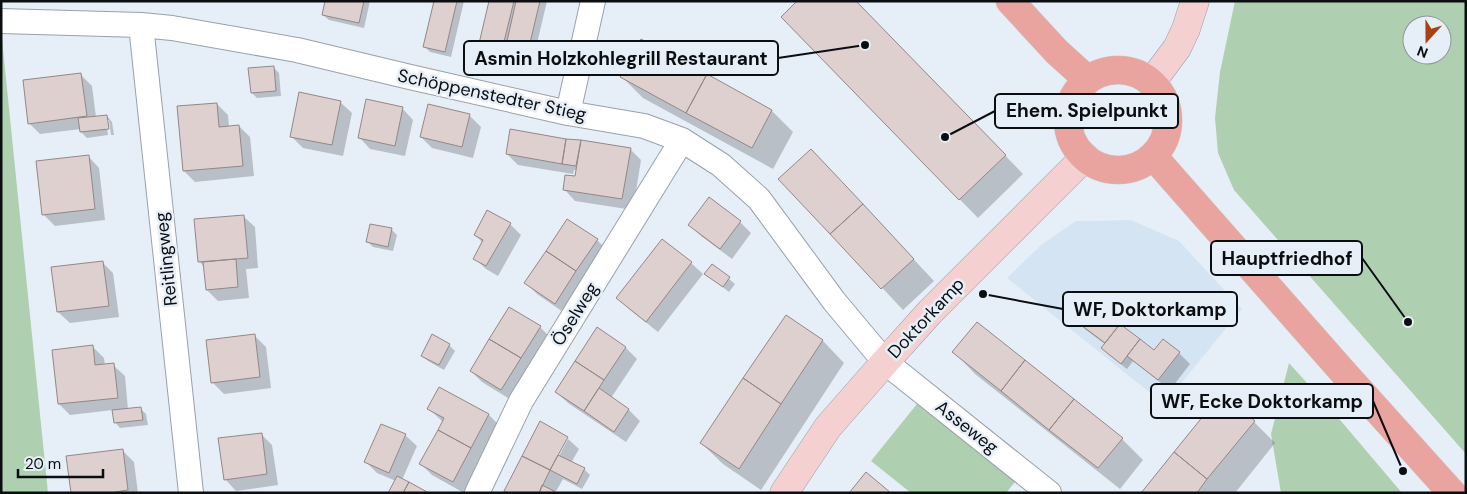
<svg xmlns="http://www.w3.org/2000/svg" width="1467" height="494" viewBox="0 0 1467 494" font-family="'DM Sans',sans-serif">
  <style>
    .built { fill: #d5e4f2 }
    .green { fill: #afd0b0; fill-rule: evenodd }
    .shadow { fill: #0003 }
    .building { fill: #ded0ce; stroke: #948786 }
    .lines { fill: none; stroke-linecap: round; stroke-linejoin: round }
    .street-casing { stroke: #99a1aa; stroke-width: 26 }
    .secondary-casing { stroke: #99a1aa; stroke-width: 29 }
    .primary-casing { stroke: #cecfcf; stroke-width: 29 }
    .street { stroke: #fff; stroke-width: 24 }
    .secondary { stroke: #f4d1d0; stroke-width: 28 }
    .primary { stroke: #eaa4a0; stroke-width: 28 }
    .labels { text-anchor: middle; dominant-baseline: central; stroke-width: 5; stroke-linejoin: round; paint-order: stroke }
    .street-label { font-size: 18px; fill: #0b0e11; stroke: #e6eff8 }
    .leader { fill: none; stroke: #0b0e11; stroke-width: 2 }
    .callout-dot { fill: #0b0e11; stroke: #e6eff8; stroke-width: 2 }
    .callout { fill: #e6eff8; stroke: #0b0e11; stroke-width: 2 }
    .callout-label { font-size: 19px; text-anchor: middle; font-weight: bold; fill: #0b0e11 }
  </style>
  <rect width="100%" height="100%" fill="#e6eff8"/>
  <path class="built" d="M1131,220L1179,241L1242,309L1164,404L1007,278L1041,245L1076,221Z"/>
  <path class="green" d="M1235,1H1466V454L1234,190L1218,153L1215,118L1220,72ZM1412,25H1442V55H1412Z
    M1,39H2L48,493H1Z
    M1289,363L1341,421L1402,493H1281L1271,434Z
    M925,394L1023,472L1006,493H911L871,461Z"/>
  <path class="shadow" d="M326,1H370L364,28L329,20L323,15Z
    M435,1H464L451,57L430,52L424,46Z
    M491,1H547L531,69L510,64L506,60V63L484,58L478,52Z
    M855,1L1023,174L978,218L782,17Z
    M273,67L279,73L281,96L257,98L252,93Z
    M81,75L92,86L96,117L107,116L112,122L114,135H111L109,120H106L108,135L87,138L81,132V129L40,134L29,123Z
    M622,77L772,111L793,132L773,169L643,98Z
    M340,102L352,113L343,156L303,148L291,136Z
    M217,104L228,115L229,127L239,126L250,137L254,176L195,182L184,171Z
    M429,106L470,116L481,127L473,158L432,148L421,137Z
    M402,108L413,120L405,156L370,149L359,137Z
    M580,141L630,149L641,160L633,210L575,201L564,189L576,178L577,170H574L573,174L518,165L507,154Z
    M88,156L99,168L105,220L55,226L44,215Z
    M832,172L934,281L903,310L780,179Z
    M709,199L740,222L751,233L732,259L701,236L690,225Z
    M243,216L255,227L258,268L246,269L249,298L218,301L207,290L205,268L199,261Z
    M510,224L521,235L498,276L486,269L474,258L483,243L475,235Z
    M391,229L397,235L393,251L373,247L367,241Z
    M597,240L608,251L566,314L537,294L526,283Z
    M662,241L691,263L703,274L658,332L629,309L618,298Z
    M102,262L113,273L119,317L70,323L58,312Z
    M712,265L735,284L729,292L706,274Z
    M786,317L823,341L844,363L761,490L723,464L701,443Z
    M1075,319L1154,352L1179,353L1190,364L1170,390L1133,361L1127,369L1108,354L1102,348L1105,344L1086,330Z
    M540,327L551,338L513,401L482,382L471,371Z
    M254,335L266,347L271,388L224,394L213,383Z
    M449,345L455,351L444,370L428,361L422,356Z
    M93,347L104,358L105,366L113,365L125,376L128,410L140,408L146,414L148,425L120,428L115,422L113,410L70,415L59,404Z
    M626,348L637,359L611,398L629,410L640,421L626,442L568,403L556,392Z
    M954,352L1122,439L1143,460L1120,489L975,374Z
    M440,389L489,415L500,426L464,493L432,475L421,464L443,422L429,409Z
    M1254,422L1275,443L1235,493H1143Z
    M261,434L272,445L278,485L236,491L225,479Z
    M405,435L417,446L402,480L396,481L377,473L366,462Z
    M568,439L579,449L571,463L584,469L590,475L582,489L563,479L555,493H508L506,490L557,456H559Z
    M123,451L134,462L138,493H72Z"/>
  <path class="building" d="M325,1H364L359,23L322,15Z
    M434,1H457L445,52L423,47Z
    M489,1H514L500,58L477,52Z
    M516,1H540L525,64L503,59Z
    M797,1H856L1006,155L959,200L781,17Z
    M641,39L707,74L686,113L620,77Z
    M274,66L276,91L251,93L248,68Z
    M81,73L87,116L28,124L23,80Z
    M707,74L772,110L752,148L686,113Z
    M299,92L341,101L332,145L290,137Z
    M366,99L403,107L395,146L358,138Z
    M217,103L219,127L239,125L243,166L183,171L177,106Z
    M428,104L470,114L462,147L420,137Z
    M107,115L109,129L80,132L78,118Z
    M510,129L566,139L562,164L506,154Z
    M566,139L581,140L576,166L562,164Z
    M581,140L631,148L622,199L563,190L565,175L575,176Z
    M811,149L863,204L830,234L778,179Z
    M89,155L95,209L42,215L36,161Z
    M709,197L741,221L720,249L688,225Z
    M863,204L914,259L881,289L830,234Z
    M487,210L511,223L486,266L473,259L483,240L474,235Z
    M244,215L248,258L198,262L194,219Z
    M567,219L598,239L576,271L546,251Z
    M370,224L392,228L388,247L366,242Z
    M662,239L692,262L646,322L616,298Z
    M546,251L576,271L555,304L524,283Z
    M236,259L238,287L206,290L203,262Z
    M103,261L109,306L57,312L51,267Z
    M712,264L730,277L723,287L704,274Z
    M1088,299L1120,324L1105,343L1073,319Z
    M509,307L541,326L521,358L489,339Z
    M786,315L823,340L781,404L743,378Z
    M977,322L1025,360L1001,391L952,352Z
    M1120,324L1140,339L1121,364L1101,348Z
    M597,327L626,347L604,380L575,361Z
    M255,334L260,377L211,383L206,340Z
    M432,334L450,344L439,365L421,356Z
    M489,339L521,358L501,390L470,371Z
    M1140,339L1154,350L1163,339L1180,352L1158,380L1127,356Z
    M93,345L95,365L114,363L118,398L58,404L52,350Z
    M1025,360L1074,399L1049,430L1001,391Z
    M575,361L604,380L584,411L555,392Z
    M743,378L781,404L739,469L700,443Z
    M439,387L489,414L471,448L438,430L444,418L427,409Z
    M599,388L629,409L614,432L584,411Z
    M1221,394L1255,421L1207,479L1174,452Z
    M1074,399L1123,438L1098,468L1049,430Z
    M141,407L143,420L114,423L112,410Z
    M540,421L568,437L550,470L522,456Z
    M381,424L406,434L389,473L364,462Z
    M438,430L471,448L453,482L419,464Z
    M262,433L267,474L224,480L218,438Z
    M123,449L128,490L109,493H71L66,456Z
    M1174,452L1207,479L1197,493H1141Z
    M558,455L585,468L577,484L550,470Z
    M522,456L550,470L539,493H509L504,491Z
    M866,472L891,493H849Z
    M397,476L409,482L403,493H388Z
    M409,482L429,493H403Z
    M542,485L554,491L553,493H539Z"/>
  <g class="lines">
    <defs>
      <path id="street" d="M1,21L141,25L172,28L297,50L410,77L568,113L644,126L682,140L721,165L759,199L834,301L885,362L1049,493
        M141,25L191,493
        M568,113L593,1
        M477,493L521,401L682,140"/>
      <path id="secondary" d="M1151,83L1177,48L1186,29L1195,1
        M784,493L828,427L885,362L930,312L1085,157"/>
      <path id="primary" d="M1010,1L1057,52L1088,80
        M1068 120a50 50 0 1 1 100 0a50 50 0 1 1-100 0Z
        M1153,156L1343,372L1452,493"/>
    </defs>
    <use href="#street" class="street-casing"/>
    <use href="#secondary" class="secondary-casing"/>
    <use href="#primary" class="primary-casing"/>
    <use href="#street" class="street"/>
    <use href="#secondary" class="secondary"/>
    <use href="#primary" class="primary"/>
  </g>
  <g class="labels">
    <g class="street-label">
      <text transform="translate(492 95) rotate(12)">Schöppenstedter Stieg</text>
      <text transform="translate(166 259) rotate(-96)">Reitlingweg</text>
      <text transform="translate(575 314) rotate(-58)">Öselweg</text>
      <text transform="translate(926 318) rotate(-47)">Doktorkamp</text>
      <text transform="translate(967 427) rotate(38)">Asseweg</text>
    </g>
  </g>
  <path class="leader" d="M865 45L778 58M945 137L995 111M1408 322L1362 258M983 294L1063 309M1403 471L1373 401"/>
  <g class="callout-dot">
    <circle cx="865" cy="45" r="5"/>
    <circle cx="945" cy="137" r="5"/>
    <circle cx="1408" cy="322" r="5"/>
    <circle cx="983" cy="294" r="5"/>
    <circle cx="1403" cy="471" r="5"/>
  </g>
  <g class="callout">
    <rect x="464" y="41" width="314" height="34" rx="5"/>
    <rect x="995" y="94" width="183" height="34" rx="5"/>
    <rect x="1211" y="241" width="151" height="34" rx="5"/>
    <rect x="1063" y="292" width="174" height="34" rx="5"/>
    <rect x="1151" y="384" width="222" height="34" rx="5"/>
  </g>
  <g class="callout-label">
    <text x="621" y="65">Asmin Holzkohlegrill Restaurant</text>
    <text x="1087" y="117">Ehem. Spielpunkt</text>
    <text x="1287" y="265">Hauptfriedhof</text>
    <text x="1150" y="316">WF, Doktorkamp</text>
    <text x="1262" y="408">WF, Ecke Doktorkamp</text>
  </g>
  <rect width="1467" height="494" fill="none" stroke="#0b0e11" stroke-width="5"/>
  <g transform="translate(1427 40) rotate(201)"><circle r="24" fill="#e6eff8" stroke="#8e959c"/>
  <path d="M0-4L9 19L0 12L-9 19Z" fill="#a74212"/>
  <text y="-8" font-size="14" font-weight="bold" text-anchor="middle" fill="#0b0e11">N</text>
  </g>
  <path d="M18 469v8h85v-8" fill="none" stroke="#0b0e11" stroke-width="2.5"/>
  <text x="25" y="469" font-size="15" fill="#0b0e11" stroke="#e6eff8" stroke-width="4" paint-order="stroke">20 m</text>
</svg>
